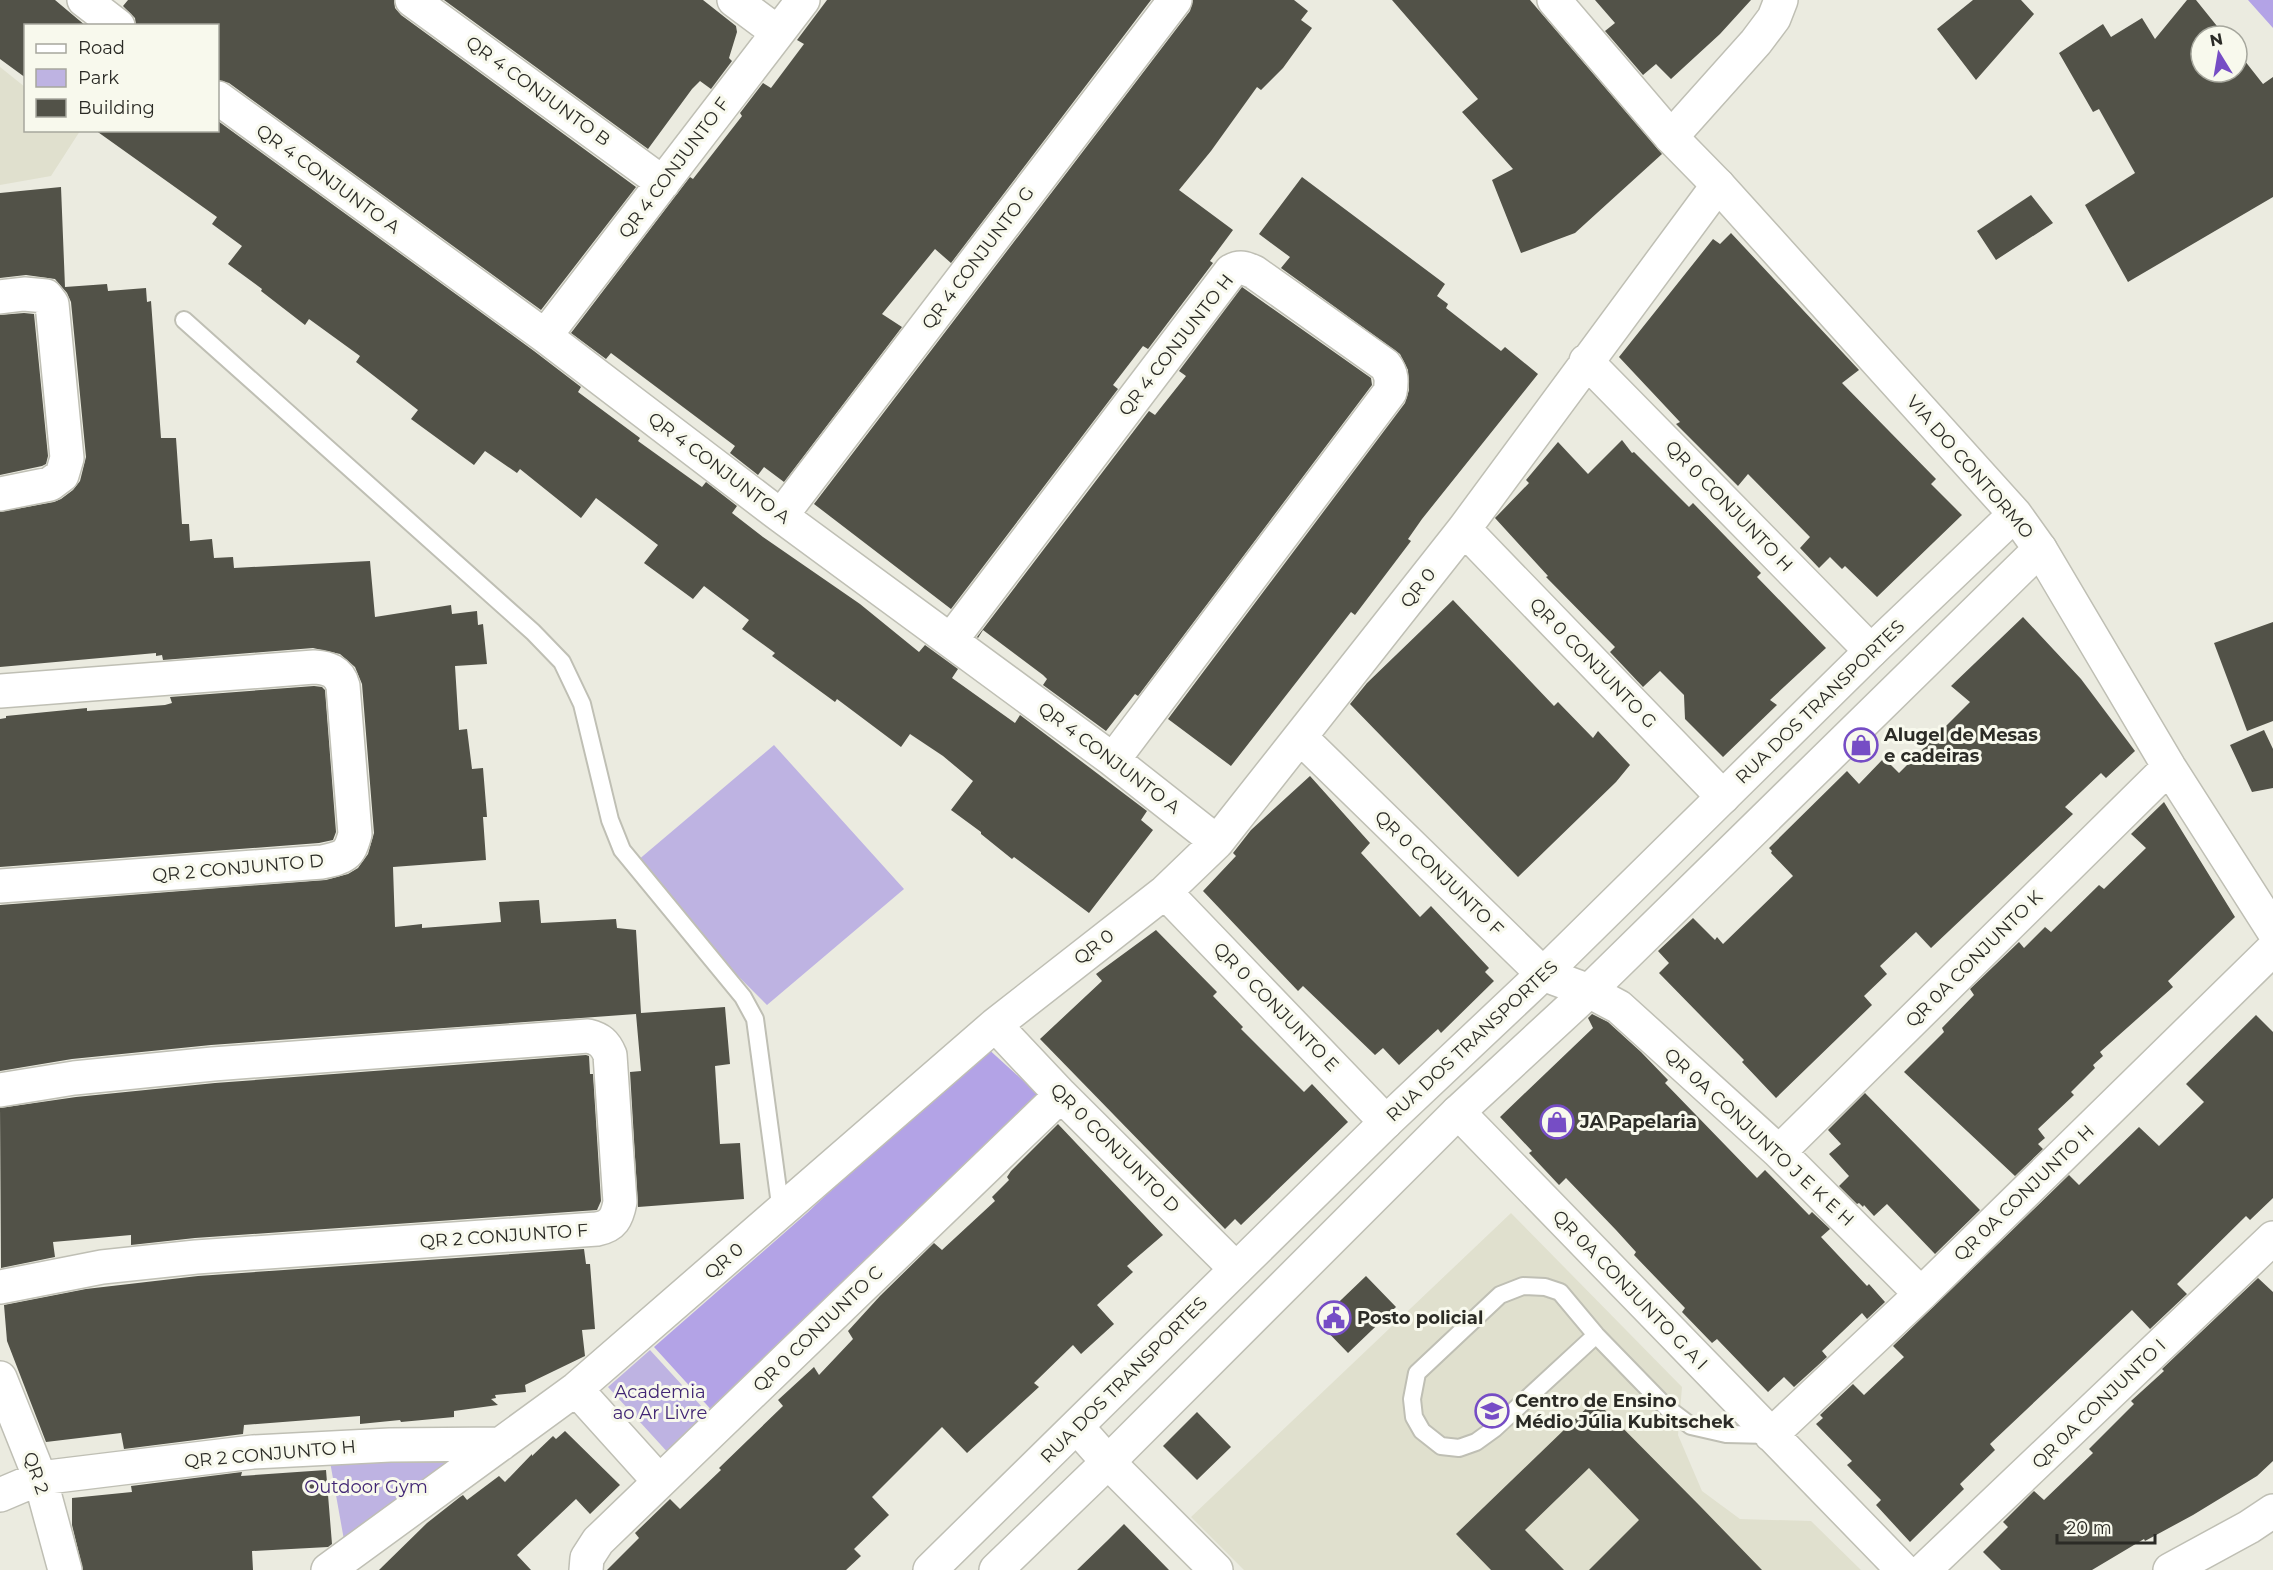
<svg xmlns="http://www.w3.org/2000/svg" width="2273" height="1570" viewBox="0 0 2273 1570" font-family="Montserrat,sans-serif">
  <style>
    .built { fill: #e0e0ce }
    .green { fill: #beb3e2 }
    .forest { fill: #b3a3e6 }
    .building { fill: #525248 }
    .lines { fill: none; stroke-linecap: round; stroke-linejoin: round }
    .service-casing { stroke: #bfbfb4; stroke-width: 20 }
    .minor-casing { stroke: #bfbfb4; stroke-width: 36 }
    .tertiary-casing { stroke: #bfbfb4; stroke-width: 36 }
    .service { stroke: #fff; stroke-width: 16 }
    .minor { stroke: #fff; stroke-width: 33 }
    .tertiary { stroke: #fff; stroke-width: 33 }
    .labels { text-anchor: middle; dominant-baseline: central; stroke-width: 6; stroke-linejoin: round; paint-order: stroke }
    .street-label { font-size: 18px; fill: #2b2b26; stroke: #f8f9ed }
    .poi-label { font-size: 18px; font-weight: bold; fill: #2b2b26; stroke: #f8f9ed; text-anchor: start }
    .park-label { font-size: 18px; fill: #412674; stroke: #f8f9ed }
  </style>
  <rect width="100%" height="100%" fill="#ebebe0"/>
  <path class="built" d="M0,67L25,87L26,130L80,131L51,176L0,185Z
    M1511,1213L1682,1387L1678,1435L1702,1491L1740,1519L1811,1521L1861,1570H1244L1191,1517Z"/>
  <path class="green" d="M774,745L904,889L767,1005L695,933L637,861Z
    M650,1350L713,1419L671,1456L608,1387Z
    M473,1453L344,1540L329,1456Z"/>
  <path class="forest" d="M2248,0H2273V28Z
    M985,1046L1038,1094L716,1415L654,1347L807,1213Z"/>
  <path class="building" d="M0,0H55L86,26H26V78L0,59Z
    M128,0H394L395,8L401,15L636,187L541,310L229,83L218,80V26H136L135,18L123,6Z
    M444,0H703L736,26L737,32L729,58L732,61L711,89L700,81L692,89L648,149Z
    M827,0H1151L951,263L935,249L882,314L902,327L784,482L764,467L758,475L730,453L735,446L611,353L606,359L571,333L690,177L693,179L742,116L740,113L763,83L771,88L804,44L797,40Z
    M1193,0H1294L1308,11L1301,20L1312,28L1283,68L1261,90L1257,87L1211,151L1179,190L1233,230L1210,261L1213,263L1148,349L1143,346L1113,385L1118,389L951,609L814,504L1190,11Z
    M1392,0H1530L1662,154L1575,233L1521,253L1492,180L1513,169L1462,112L1478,99Z
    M1595,0H1751L1720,34L1671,79L1656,64L1643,75L1605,31L1615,23Z
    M1973,0H2021L2034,14L1976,80L1937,29Z
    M2187,0H2196L2225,36H2201V72H2237V51L2263,84L2273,77V197L2128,282L2085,205L2135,173L2099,109L2093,112L2059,53L2103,24L2111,37L2142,18L2155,39Z
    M218,121L534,351L581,387L578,392L640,438L638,441L702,487L706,482L737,506L732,513L763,537L860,604L919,652L925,645L958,669L952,678L1015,723L1020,715L1147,811L1141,820L1153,830L1089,913L1014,857L1012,859L981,834V832L951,810L973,781L943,756L910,734L901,747L837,699L835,702L772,656L775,653L742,629L749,620L704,586L693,599L644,563L658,545L596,498L581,518L520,469L517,473L485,451L474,465L411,419L418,410L356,362L360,356L309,319L305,325L261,291L262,289L228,264L242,246L212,224L217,217L95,130H218Z
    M1302,177L1445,284L1437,296L1448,304L1446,308L1501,351L1505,347L1538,374L1422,519L1408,539L1411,541L1355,615L1351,612L1231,766L1168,719L1405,403L1409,390L1408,370L1400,354L1281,268L1290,257L1259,234Z
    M61,187L65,287L107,284L108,291L146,288L147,302L151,301L161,438H176L182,524H189L190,541L212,539L214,558L233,557L234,568L370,561L375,617L451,605L452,614L477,611L478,625L483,624L487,664L455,666L459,730L467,729L472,769L483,768L487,817H483L486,860L393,867L395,927L422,924V928L501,922L499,902L539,900L541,923L616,919L617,928L636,930L641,1013L725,1007L730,1064L715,1066L720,1144L740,1143L744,1199L638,1207L630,1072L641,1071L636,1014L211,1045L72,1059L0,1071V905L326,880L348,874L358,868L368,854L374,833L362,684L355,667L340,654L313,648L163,660L162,655L156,656V653L0,667V512L54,502L61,499L73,490L80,481L86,457L71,302L67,293L55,279L26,275L0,278V193Z
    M2031,195L2053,223L1996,260L1977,231Z
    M1731,233L1859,370L1842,383L1936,479L1931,484L1962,515L1877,597L1845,566L1842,569L1830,557L1819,568L1800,548L1810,537L1748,474L1738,486L1676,424L1680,422L1619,357L1713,239L1720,244Z
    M1242,287L1371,378L1372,385L1138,696L1135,694L1106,731L1043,685L1047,679L1043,675L983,630L978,638L977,637L1149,411L1155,415L1186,376L1179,371Z
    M24,313L34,314L48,456L46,464L42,466L0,475V315Z
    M1622,440L1632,453L1634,452L1689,507L1693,503L1761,573L1757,577L1826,648L1770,700L1777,705L1723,757L1685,719L1684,695L1660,671L1643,687L1610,652L1615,647L1546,577L1548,576L1495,518L1529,483L1526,480L1558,442L1588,474Z
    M1453,600L1554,706L1558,702L1593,738L1598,731L1630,765L1616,782L1518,877L1350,704L1367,683Z
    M2023,617L2081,679L2135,751L2106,778L2101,773L2065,807L2073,814L1931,948L1916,932L1880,966L1887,974L1864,996L1872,1005L1776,1098L1742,1062L1744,1060L1659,973L1669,963L1658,951L1693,918L1715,940L1717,937L1723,944L1793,876L1771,853L1772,851L1769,848L1847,771L1859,784L1884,758L1899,773L1970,702L1951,686Z
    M2273,622V721L2247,731L2214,643Z
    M314,686L322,687L325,690L336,832L333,840L319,843L0,867V719L6,718V716L87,708V711L165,705L172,703L170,697Z
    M2264,730L2273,749V788L2252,792L2230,745Z
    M1310,776L1370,843L1361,853L1420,917L1431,906L1489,968L1485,972L1494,981L1441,1033L1438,1029L1399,1065L1383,1048L1375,1055L1303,986L1298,991L1203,891L1236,856L1233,853L1251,830Z
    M2164,802L2235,917L2168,981L2173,987L2100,1052L2103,1056L2093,1065L2095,1068L2071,1092L2074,1095L2038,1129L2045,1138L2038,1144L2043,1149L2015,1176L1904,1072L1944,1032L1942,1028L1974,995L1970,989L2019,942L2024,948L2045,927L2051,932L2099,885L2104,889L2146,848L2131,834Z
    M1156,930L1217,992L1213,996L1243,1027L1241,1029L1304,1092L1312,1084L1348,1122L1241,1225L1235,1219L1225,1229L1040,1039L1102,981L1096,974Z
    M1592,1014L1608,1022L1641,1052L1668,1080L1665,1083L1757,1178L1765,1170L1809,1215L1812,1212L1830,1229L1821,1237L1867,1286L1869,1284L1885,1302L1867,1319L1862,1313L1822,1351L1827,1357L1794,1387L1784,1377L1768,1392L1717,1339L1712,1343L1682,1312L1685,1308L1634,1255L1636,1252L1616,1230L1566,1178L1559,1185L1529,1153L1532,1151L1500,1117L1593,1028L1588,1018Z
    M2256,1015L2273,1032V1198L2250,1220L2246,1216L2177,1284L2187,1294L2150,1329L2132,1310L1990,1444L1995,1450L1960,1484L1964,1489L1910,1542L1876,1505L1881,1500L1847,1465L1852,1461L1816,1424L1823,1418L1820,1415L1853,1384L1864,1395L1904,1357L1893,1346L2069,1175L2079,1185L2139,1127L2159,1146L2204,1102L2186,1084Z
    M586,1055L589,1056L590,1074H593L601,1201L597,1210L195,1238L131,1245V1235L53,1242L55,1257L1,1268L0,1108L76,1097L215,1083Z
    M1865,1093L1980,1210L1935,1254L1887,1204L1874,1216L1864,1205L1863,1207L1859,1203L1857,1204L1839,1186L1849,1176L1829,1154L1841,1144L1828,1130Z
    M1058,1124L1163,1235L1127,1266L1133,1272L1097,1305L1114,1324L1081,1354L1073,1345L1034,1383L1039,1387L967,1453L942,1427L872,1497L889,1515L854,1549L861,1556L846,1570H607L639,1538L635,1533L670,1499L680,1509L721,1470L719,1468L783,1406L778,1400L814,1367L819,1375L853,1339L848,1331L880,1296L934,1243L942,1250L995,1201L992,1197L1009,1180L1007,1177L1011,1171Z
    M584,1249L586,1264H590L595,1329L582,1330L585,1356L525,1385L526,1392L495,1395L496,1398L491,1399L498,1405L454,1411V1417L401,1422L400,1420L360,1424V1416L244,1425L243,1434L124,1449L121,1433L46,1442L7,1341L4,1305L86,1289L198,1276Z
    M1366,1276L1396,1307L1348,1353L1318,1322Z
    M2258,1278L2273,1292V1461L2257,1476L2193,1515L2145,1541L2144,1539L2092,1570H2001L1983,1552L2008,1527L2003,1522L2034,1491L2044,1500L2093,1453L2089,1449L2134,1404L2131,1401L2164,1371L2162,1369Z
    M1595,1400L1699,1505L1762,1570H1589L1639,1520L1589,1468L1525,1530L1564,1570H1491L1456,1534Z
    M1197,1412L1231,1447L1197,1480L1163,1446Z
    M565,1431L620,1485L590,1514L576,1499L517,1555L531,1570H379L427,1523L460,1497L463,1495L467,1500L499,1476L505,1482L532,1454V1456L553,1436L556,1439Z
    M326,1470L332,1544L328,1547L252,1551L253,1570H83L72,1525V1498L132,1492L131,1486L242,1472L241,1476Z
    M1124,1524L1169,1570H1077L1107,1541Z"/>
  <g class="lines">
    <defs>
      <path id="service" d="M184,320L533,632L562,662L582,704L610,820L622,850L743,997L755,1019L781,1212
        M1596,1335L1494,1429L1476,1442L1459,1448L1441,1446L1422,1431L1414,1417L1412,1399L1417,1373L1500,1295L1523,1286L1545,1287L1560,1292L1596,1335L1667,1408L1691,1426L1726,1434L1769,1435"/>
      <path id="minor" d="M84,0L118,26
        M412,0L663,183
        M734,0L777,32
        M218,98L545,336L781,516L1113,760L1217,842
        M1671,137L1756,42L1774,18L1781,0
        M0,297L24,294L46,296L52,304L67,458L62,475L50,484L0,494
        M545,336L803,0
        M1586,361L1871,651
        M781,516L1175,0
        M1464,529L1723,797
        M2040,549L2169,767L2273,930
        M951,640L1231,271C1240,266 1245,268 1254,272L1385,365C1392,374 1392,381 1390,392L1113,760
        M0,691L314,667C328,668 339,671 343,686L355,834C349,856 345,857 322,862L0,886
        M1300,737L1543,974L1589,991L1619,1007L1779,1152L1921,1294
        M1165,892L1386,1122
        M995,1025L1061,1095L1236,1269
        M0,1090L74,1078L213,1064L588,1036C600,1039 605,1043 610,1055L620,1202C617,1218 613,1226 597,1229L196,1257L102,1267L0,1287
        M1458,1112L1903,1570
        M1779,1152L2169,767
        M0,1378L40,1478L65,1570
        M576,1389L659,1481
        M1077,1427L1108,1462L1216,1570
        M1771,1435L1921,1294L2273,949
        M0,1495L40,1478L253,1452L390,1445L501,1444
        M328,1570L576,1389L995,1025L1165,892L1217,842L1464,529L1718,185
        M586,1570L587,1558L598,1541L1061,1095
        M1924,1570L2273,1238
        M2170,1570L2249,1527L2273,1511"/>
      <path id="tertiary" d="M930,1570L1386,1122L1543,974L1871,651L2015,514
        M996,1570L1108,1462L1458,1112L1589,991L2040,549L2015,514L1718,185L1671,137L1554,0"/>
    </defs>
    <use href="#service" class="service-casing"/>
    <use href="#minor" class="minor-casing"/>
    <use href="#tertiary" class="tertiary-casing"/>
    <use href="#service" class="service"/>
    <use href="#minor" class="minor"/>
    <use href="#tertiary" class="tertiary"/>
  </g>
  <defs>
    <symbol id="shop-ring" viewBox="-11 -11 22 22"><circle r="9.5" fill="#f8f9ed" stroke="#764dc5" stroke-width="1.5"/><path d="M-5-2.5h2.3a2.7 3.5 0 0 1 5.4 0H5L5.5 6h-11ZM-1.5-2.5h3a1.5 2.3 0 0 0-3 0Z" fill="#764dc5"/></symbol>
    <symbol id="civic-ring" viewBox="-11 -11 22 22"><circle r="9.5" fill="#f8f9ed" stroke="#764dc5" stroke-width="1.5"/><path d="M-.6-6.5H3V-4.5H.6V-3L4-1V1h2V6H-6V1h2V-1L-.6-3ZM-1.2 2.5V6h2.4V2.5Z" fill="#764dc5"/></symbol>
    <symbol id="school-ring" viewBox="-11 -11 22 22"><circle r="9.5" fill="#f8f9ed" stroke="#764dc5" stroke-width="1.5"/><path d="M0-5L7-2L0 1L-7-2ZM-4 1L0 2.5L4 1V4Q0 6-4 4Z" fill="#764dc5"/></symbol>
  </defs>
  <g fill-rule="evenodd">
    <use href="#shop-ring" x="1842" y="726" width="38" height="38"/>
    <use href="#shop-ring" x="1538" y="1103" width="38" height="38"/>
    <use href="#civic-ring" x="1315" y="1299" width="38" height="38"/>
    <use href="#school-ring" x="1473" y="1392" width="38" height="38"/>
  </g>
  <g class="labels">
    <g class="street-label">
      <text transform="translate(538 91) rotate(36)">QR 4 CONJUNTO B</text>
      <text transform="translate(674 168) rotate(-53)">QR 4 CONJUNTO F</text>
      <text transform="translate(328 179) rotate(36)">QR 4 CONJUNTO A</text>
      <text transform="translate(978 258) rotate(-53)">QR 4 CONJUNTO G</text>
      <text transform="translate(1176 345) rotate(-52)">QR 4 CONJUNTO H</text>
      <text transform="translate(1970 467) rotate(49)">VIA DO CONTORMO</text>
      <text transform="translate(719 468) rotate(37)">QR 4 CONJUNTO A</text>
      <text transform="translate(1729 506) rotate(46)">QR 0 CONJUNTO H</text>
      <text transform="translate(1418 588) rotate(-52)">QR 0</text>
      <text transform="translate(1593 663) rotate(46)">QR 0 CONJUNTO G</text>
      <text transform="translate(1820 702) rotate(-44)">RUA DOS TRANSPORTES</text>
      <text transform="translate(1109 758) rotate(37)">QR 4 CONJUNTO A</text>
      <text transform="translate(238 868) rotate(-5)">QR 2 CONJUNTO D</text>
      <text transform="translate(1439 873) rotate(44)">QR 0 CONJUNTO F</text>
      <text transform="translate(1094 947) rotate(-38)">QR 0</text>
      <text transform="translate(1974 959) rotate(-45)">QR 0A CONJUNTO K</text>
      <text transform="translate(1276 1007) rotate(46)">QR 0 CONJUNTO E</text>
      <text transform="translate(1472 1041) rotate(-43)">RUA DOS TRANSPORTES</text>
      <text transform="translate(1759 1137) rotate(43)">QR 0A CONJUNTO J E K E H</text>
      <text transform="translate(1115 1148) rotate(45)">QR 0 CONJUNTO D</text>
      <text transform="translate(2024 1193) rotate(-44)">QR 0A CONJUNTO H</text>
      <text transform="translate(504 1236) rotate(-4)">QR 2 CONJUNTO F</text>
      <text transform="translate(724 1261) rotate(-41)">QR 0</text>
      <text transform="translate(1630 1290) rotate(46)">QR 0A CONJUNTO G A I</text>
      <text transform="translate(818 1329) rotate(-44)">QR 0 CONJUNTO C</text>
      <text transform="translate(1124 1380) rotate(-45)">RUA DOS TRANSPORTES</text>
      <text transform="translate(2099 1404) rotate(-44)">QR 0A CONJUNTO I</text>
      <text transform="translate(270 1454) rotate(-5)">QR 2 CONJUNTO H</text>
      <text transform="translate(36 1473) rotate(71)">QR 2</text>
    </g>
    <g class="poi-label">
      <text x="1884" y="735">Alugel de Mesas<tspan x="1884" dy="21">e cadeiras</tspan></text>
      <text x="1580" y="1122">JA Papelaria</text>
      <text x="1357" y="1318">Posto policial</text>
      <text x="1515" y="1401">Centro de Ensino<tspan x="1515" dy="21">Médio Júlia Kubitschek</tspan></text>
    </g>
    <g class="park-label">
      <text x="660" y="1392">Academia<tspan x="660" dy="21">ao Ar Livre</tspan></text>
      <text x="366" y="1487">Outdoor Gym</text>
    </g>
  </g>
  <rect x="24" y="24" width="195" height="108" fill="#f8f9ed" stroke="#a6a79d" stroke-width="1.5"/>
  <rect x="36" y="44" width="30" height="9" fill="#ffffff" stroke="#a6a79d" stroke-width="1.5"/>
  <text x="78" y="54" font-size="18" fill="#2b2b26">Road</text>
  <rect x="36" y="69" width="30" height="18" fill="#beb3e2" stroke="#a6a79d" stroke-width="1.5"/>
  <text x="78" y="84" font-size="18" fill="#2b2b26">Park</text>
  <rect x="36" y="99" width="30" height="18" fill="#525248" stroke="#a6a79d" stroke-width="1.5"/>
  <text x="78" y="114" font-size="18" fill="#2b2b26">Building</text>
  <g transform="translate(2219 54) rotate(349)"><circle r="28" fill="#f8f9ed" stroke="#a6a79d" stroke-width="1.5"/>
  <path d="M0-4.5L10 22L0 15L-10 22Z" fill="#764dc5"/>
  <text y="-9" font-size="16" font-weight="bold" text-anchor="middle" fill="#2b2b26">N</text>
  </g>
  <path d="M2057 1534v9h98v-9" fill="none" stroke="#2b2b26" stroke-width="3"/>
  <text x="2066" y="1534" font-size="18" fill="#2b2b26" stroke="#f8f9ed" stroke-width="4.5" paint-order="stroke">20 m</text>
</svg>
